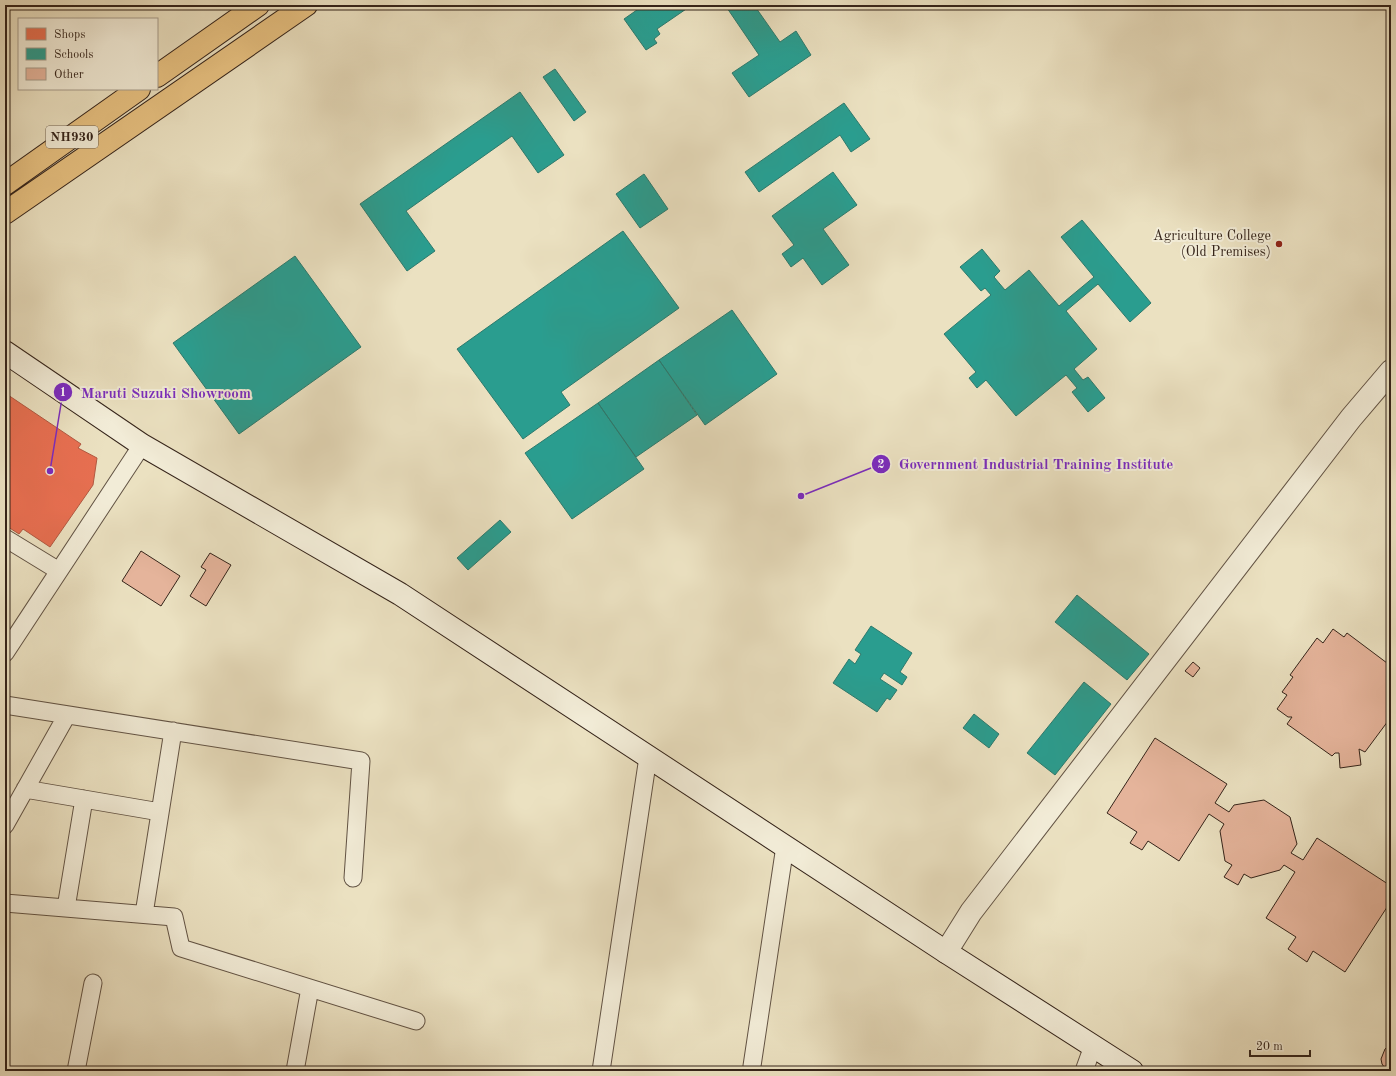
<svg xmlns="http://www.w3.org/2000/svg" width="1396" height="1076" viewBox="0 0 1396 1076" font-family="'Old Standard TT',serif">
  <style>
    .shops { fill: #e76f51; stroke: #b25840 }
    .schools { fill: #2a9d8f; stroke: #2d796c }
    .building { fill: #e5b49b; stroke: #35241a }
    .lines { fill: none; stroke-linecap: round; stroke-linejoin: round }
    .minor-casing { stroke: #625344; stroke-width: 19 }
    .tertiary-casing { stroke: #625344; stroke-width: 24 }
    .secondary-casing { stroke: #35241a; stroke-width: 24 }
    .trunk-casing { stroke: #35241a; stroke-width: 24 }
    .minor { stroke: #f2ecd7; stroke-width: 17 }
    .tertiary { stroke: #f2ecd7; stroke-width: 22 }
    .secondary { stroke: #f2ecd7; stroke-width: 22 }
    .trunk { stroke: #e6c080; stroke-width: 22 }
    .poi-dot { fill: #8f2418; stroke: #f2ecd7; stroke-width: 1.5 }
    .labels { text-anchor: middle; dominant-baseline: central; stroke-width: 4; stroke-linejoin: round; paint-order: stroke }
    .shield { fill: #f2ecd7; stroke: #6e6053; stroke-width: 1 }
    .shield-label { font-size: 13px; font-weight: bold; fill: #35241a }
    .poi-label { font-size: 14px; fill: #35241a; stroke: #f2ecd7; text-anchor: end }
    .leader { fill: none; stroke: #7b2cbf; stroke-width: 1.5 }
    .callout-dot { fill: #7b2cbf; stroke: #f2ecd7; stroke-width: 1.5 }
    .mark-label { font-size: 12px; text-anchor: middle; font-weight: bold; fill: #fff }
    .callout-label { font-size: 15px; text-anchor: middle; font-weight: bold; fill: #7b2cbf; stroke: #f2ecd7; stroke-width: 4; stroke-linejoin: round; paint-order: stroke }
  </style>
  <rect width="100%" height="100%" fill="#ebe1c1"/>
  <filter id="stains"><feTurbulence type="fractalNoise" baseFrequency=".005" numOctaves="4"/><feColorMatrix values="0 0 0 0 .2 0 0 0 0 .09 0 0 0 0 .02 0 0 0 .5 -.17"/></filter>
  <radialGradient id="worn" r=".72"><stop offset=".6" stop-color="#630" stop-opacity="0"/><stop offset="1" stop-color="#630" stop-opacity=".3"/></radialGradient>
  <path class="shops" d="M8,395L81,444L78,448L97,458L93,485L50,547L23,529L19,534L5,525V399Z"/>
  <path class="schools" d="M644,5H692L657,29L660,34L654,39L657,43L646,50L624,19Z
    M725,5H754L780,42L796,31L811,55L749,97L732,73L759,55Z
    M555,69L586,112L574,121L543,77Z
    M520,92L564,155L538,173L512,136L406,211L435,251L407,271L360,204Z
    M844,103L870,139L851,152L840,135L759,192L745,172Z
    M833,172L857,205L823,229L849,265L822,285L803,258L791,267L782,254L794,245L772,216Z
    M644,174L668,209L640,228L616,194Z
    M1082,220L1151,303L1130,322L1098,284L1066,311L1097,349L1074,369L1083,380L1088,377L1105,398L1088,412L1072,392L1077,388L1066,375L1016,416L986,380L977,388L969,378L976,372L944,334L991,295L985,288L981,291L960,267L982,249L1000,271L994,277L1005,290L1029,270L1059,306L1094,277L1061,237Z
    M623,231L679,308L561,392L570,405L523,439L457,349Z
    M295,256L361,347L239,434L173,343Z
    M732,310L777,374L705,425L659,360Z
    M659,360L697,415L636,457L598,403Z
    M598,403L644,469L572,519L525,453Z
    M500,520L511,532L468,570L457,558Z
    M1077,595L1149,654L1127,680L1055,622Z
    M871,626L912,653L900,672L907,677L902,685L884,673L880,679L897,690L890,700L887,698L877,712L833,683L849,659L855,664L861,654L855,650Z
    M1084,682L1111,704L1055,775L1027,753Z
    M974,714L999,734L989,748L963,728Z"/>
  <path class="building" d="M141,551L180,576L161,606L122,581Z
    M210,553L231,565L206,606L190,596L206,570L201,567Z
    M1333,629L1344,637L1347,633L1391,666V717L1365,752L1359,749L1361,765L1340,768L1339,753H1335L1332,756L1287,724L1292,717H1288L1277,709L1287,695L1282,692L1293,677L1290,675L1317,638L1323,643Z
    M1193,662L1200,668L1193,677L1185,671Z
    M1155,738L1227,784L1215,803L1229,812L1234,805L1264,800L1290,817L1297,844L1291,853L1303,860L1317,838L1391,886V901L1345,972L1313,951L1307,962L1288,949L1296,937L1266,918L1295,872L1284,865L1280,870L1251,878L1244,874L1238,885L1224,877L1232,865L1225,861L1220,831L1224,824L1209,814L1179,861L1148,841L1142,850L1130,843L1137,832L1107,813Z
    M1391,1044V1071H1387L1382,1064L1381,1059L1385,1049Z"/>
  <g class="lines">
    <defs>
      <path id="minor" d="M5,538L59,571
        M5,653L142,445
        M5,705L361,761L353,878
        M25,789L160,812
        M5,825L67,715
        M5,903L174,917L181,948L416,1021
        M66,908L84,799
        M144,914L173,731
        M752,1066L785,846
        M76,1071L93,983
        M295,1071L310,988
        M601,1071L648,757
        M1084,1071L1093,1046"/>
      <path id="tertiary" d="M946,952L971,912L1351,418L1391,371"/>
      <path id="secondary" d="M5,352L142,445L400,594L946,952L1132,1071"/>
      <path id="trunk" d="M157,76L258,5
        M5,184L139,89
        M5,213L306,5"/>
    </defs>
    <use href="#minor" class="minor-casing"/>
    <use href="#tertiary" class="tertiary-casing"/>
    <use href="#secondary" class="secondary-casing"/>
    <use href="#trunk" class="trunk-casing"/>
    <use href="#minor" class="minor"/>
    <use href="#tertiary" class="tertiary"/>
    <use href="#secondary" class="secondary"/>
    <use href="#trunk" class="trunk"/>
  </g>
  <circle class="poi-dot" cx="1279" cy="244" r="4"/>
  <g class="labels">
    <rect class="shield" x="46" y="126" width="52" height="22" rx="3"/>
    <g class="shield-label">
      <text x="72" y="137">NH930</text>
    </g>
    <g class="poi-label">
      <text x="1271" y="236">Agriculture College<tspan x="1271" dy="16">(Old Premises)</tspan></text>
    </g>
  </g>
  <path class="leader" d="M50 471L63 392M801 496L881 464"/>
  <g class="callout-dot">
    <circle cx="50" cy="471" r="4"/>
    <circle cx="801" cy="496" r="4"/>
    <circle cx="63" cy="392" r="10"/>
    <circle cx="881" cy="464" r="10"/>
  </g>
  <g class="mark-label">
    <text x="63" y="396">1</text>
    <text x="881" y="468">2</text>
  </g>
  <g class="callout-label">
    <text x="166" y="398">Maruti Suzuki Showroom</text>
    <text x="1036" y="469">Government Industrial Training Institute</text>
  </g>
  <rect width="1396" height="1076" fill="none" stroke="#ebe1c1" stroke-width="20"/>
  <rect x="6" y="6" width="1384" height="1064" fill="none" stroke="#35241a" stroke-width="2"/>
  <rect x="10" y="10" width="1376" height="1056" fill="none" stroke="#35241a"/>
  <rect x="18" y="18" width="140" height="72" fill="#f2ecd7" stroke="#a69c8b"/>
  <rect x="26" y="28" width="20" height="12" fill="#e76f51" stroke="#a69c8b"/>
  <text x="54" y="38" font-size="12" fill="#35241a">Shops</text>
  <rect x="26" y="48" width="20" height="12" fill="#2a9d8f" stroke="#a69c8b"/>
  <text x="54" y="58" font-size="12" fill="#35241a">Schools</text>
  <rect x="26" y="68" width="20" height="12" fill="#e5b49b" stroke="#a69c8b"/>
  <text x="54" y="78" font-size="12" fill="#35241a">Other</text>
  <path d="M1250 1050v6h60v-6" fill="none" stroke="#35241a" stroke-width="2"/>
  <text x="1256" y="1050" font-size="12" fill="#35241a" stroke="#f2ecd7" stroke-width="3" paint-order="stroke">20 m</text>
  <rect width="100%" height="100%" filter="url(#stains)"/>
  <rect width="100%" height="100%" fill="url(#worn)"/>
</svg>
